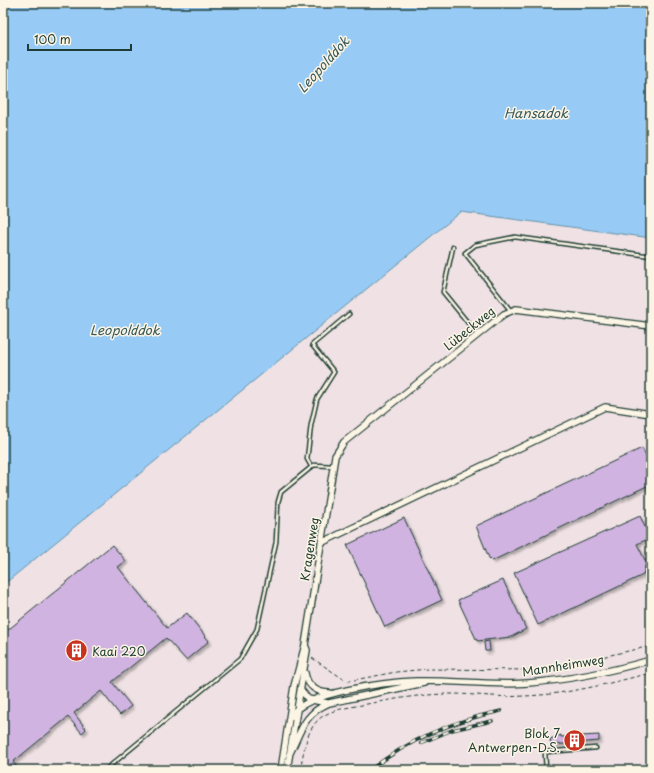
<svg xmlns="http://www.w3.org/2000/svg" width="654" height="773" viewBox="0 0 654 773" font-family="'Playpen Sans',sans-serif">
  <style>
    .built { fill: #efe1e4 }
    .water { fill: #97cbf5; stroke: #6792a8 }
    .building { fill: #d0b3e0; stroke: #1f3d34; filter: url(#shadow) }
    .lines { fill: none; stroke-linecap: round; stroke-linejoin: round }
    .lane-casing { stroke: #1f3d34; stroke-width: 5.5 }
    .street-casing { stroke: #1f3d34; stroke-width: 8 }
    .path { stroke: #1f3d34; stroke-width: 1; stroke-dasharray: 4 3; stroke-linecap: butt }
    .lane { stroke: #fcf5e5; stroke-width: 2.5 }
    .street { stroke: #fcf5e5; stroke-width: 5.5 }
    .rail-casing { stroke: #1f3d34; stroke-width: 3.5 }
    .rail { stroke: #fcf5e5; stroke-width: 2; stroke-dasharray: 6; stroke-linecap: butt }
    .labels { text-anchor: middle; dominant-baseline: central; stroke-width: 3; stroke-linejoin: round; paint-order: stroke }
    .street-label { font-size: 12px; fill: #1f3d34; stroke: #fcf5e5 }
    .poi-label { font-size: 12px; fill: #1f3d34; stroke: #fcf5e5; text-anchor: start }
    .water-label { font-size: 13px; font-style: italic; fill: #37595b; stroke: #fcf5e5 }
  </style>
  <defs>
    <filter id="shadow"><feDropShadow dx="2.5" dy="2.5" stdDeviation="1" flood-color="#0004"/></filter>
  </defs>
  <rect width="100%" height="100%" fill="#fcf5e5"/>
  <filter id="ink" filterUnits="userSpaceOnUse"><feTurbulence type="fractalNoise" baseFrequency=".025" numOctaves="2"/><feDisplacementMap in="SourceGraphic" scale="8" xChannelSelector="R" yChannelSelector="G"/><feConvolveMatrix kernelMatrix="1 2 1 2 8 2 1 2 1" color-interpolation-filters="sRGB"/></filter>
  <g filter="url(#ink)">
    <path class="built" d="M461,212L651,238V770H3V585Z"/>
    <path class="water" d="M3,3H651V238L461,212L3,585Z"/>
    <path class="building" d="M642,448L651,467V484L492,561L489,558L476,526Z
      M640,516L650,538L637,544L646,562L643,575L538,625L514,573Z
      M404,518L442,600L385,627L347,545Z
      M112,545L126,561L118,567L167,628L187,613L209,641L186,660L166,638L112,682L131,706L120,715L101,691L74,713L86,729L82,733L68,717L13,762L19,770H3V634Z
      M503,580L526,629L511,637L477,641L458,600Z
      M489,641L490,651H485L484,642Z
      M561,735V737L599,735V741L551,745L550,739Z"/>
    <g class="lines">
      <defs>
        <path id="lane" d="M453,247L443,292L477,334
          M511,311L465,253L475,245L515,237L651,256
          M311,466L307,459L311,425L317,399L334,372L312,345L349,314
          M105,770L240,659L257,629L276,542L278,502L281,492L314,465L333,466
          M546,770L545,752L596,748"/>
        <path id="street" d="M321,543L605,407L651,414
          M305,673C307,686 317,693 330,693
          M301,690L308,699L327,703
          M291,717C301,692 390,682 416,681C453,680 491,686 528,683C569,680 612,671 651,660
          M289,755C301,732 303,714 329,703L424,683
          M281,770L294,686L305,645L335,456L344,442L504,314L516,309L651,326
          M287,770L307,650L305,645"/>
      </defs>
      <use href="#lane" class="lane-casing"/>
      <use href="#street" class="street-casing"/>
      <path class="path" d="M312,658L345,680L349,681L396,672L428,669L531,670L561,666L651,646
        M300,770C304,752 306,727 323,716C336,708 353,707 367,704C395,699 422,694 451,694C475,694 499,698 523,696C566,695 610,683 651,673"/>
      <use href="#lane" class="lane"/>
      <use href="#street" class="street"/>
      <defs>
        <path id="rail" d="M421,743L452,730L492,721
          M370,770C410,739 452,721 501,711"/>
      </defs>
      <use href="#rail" class="rail-casing"/>
      <use href="#rail" class="rail"/>
    </g>
  </g>
  <defs>
    <symbol id="building-disc" viewBox="-11 -11 22 22"><circle r="9.5" fill="#c8321e" stroke="#fcf5e5"/><path d="M-4-6H4V6H1V3H-1V6H-4ZM-2.5-4.3h1.7v1.8h-1.7ZM.8-4.3h1.7v1.8H.8ZM-2.5-1h1.7V.8h-1.7ZM.8-1h1.7V.8H.8Z" fill="#fff"/></symbol>
  </defs>
  <g fill-rule="evenodd">
    <use href="#building-disc" x="64" y="638" width="25" height="25"/>
    <use href="#building-disc" x="562" y="728" width="25" height="25"/>
  </g>
  <g class="labels">
    <g class="street-label">
      <text transform="translate(469 328) rotate(-39)">Lübeckweg</text>
      <text transform="translate(309 549) rotate(-81)">Kragenweg</text>
      <text transform="translate(563 665) rotate(-9)">Mannheimweg</text>
    </g>
    <g class="poi-label">
      <text x="92" y="651">Kaai 220</text>
      <text x="560" y="733" text-anchor="end">Blok 7<tspan x="560" dy="14">Antwerpen-D.S.</tspan></text>
    </g>
    <g class="water-label">
      <text transform="translate(323 64) rotate(-48)">Leopolddok</text>
      <text x="536" y="112">Hansadok</text>
      <text x="125" y="329">Leopolddok</text>
    </g>
  </g>
  <rect width="654" height="773" fill="none" stroke="#fcf5e5" stroke-width="16"/>
  <rect x="8" y="8" width="638" height="757" fill="none" stroke="#1f3d34" stroke-width="1.5" filter="url(#ink)"/>
  <path d="M28 44v6h103v-6" fill="none" stroke="#1f3d34" stroke-width="2"/>
  <text x="34" y="44" font-size="12" fill="#1f3d34" stroke="#fcf5e5" stroke-width="3" paint-order="stroke">100 m</text>
</svg>
